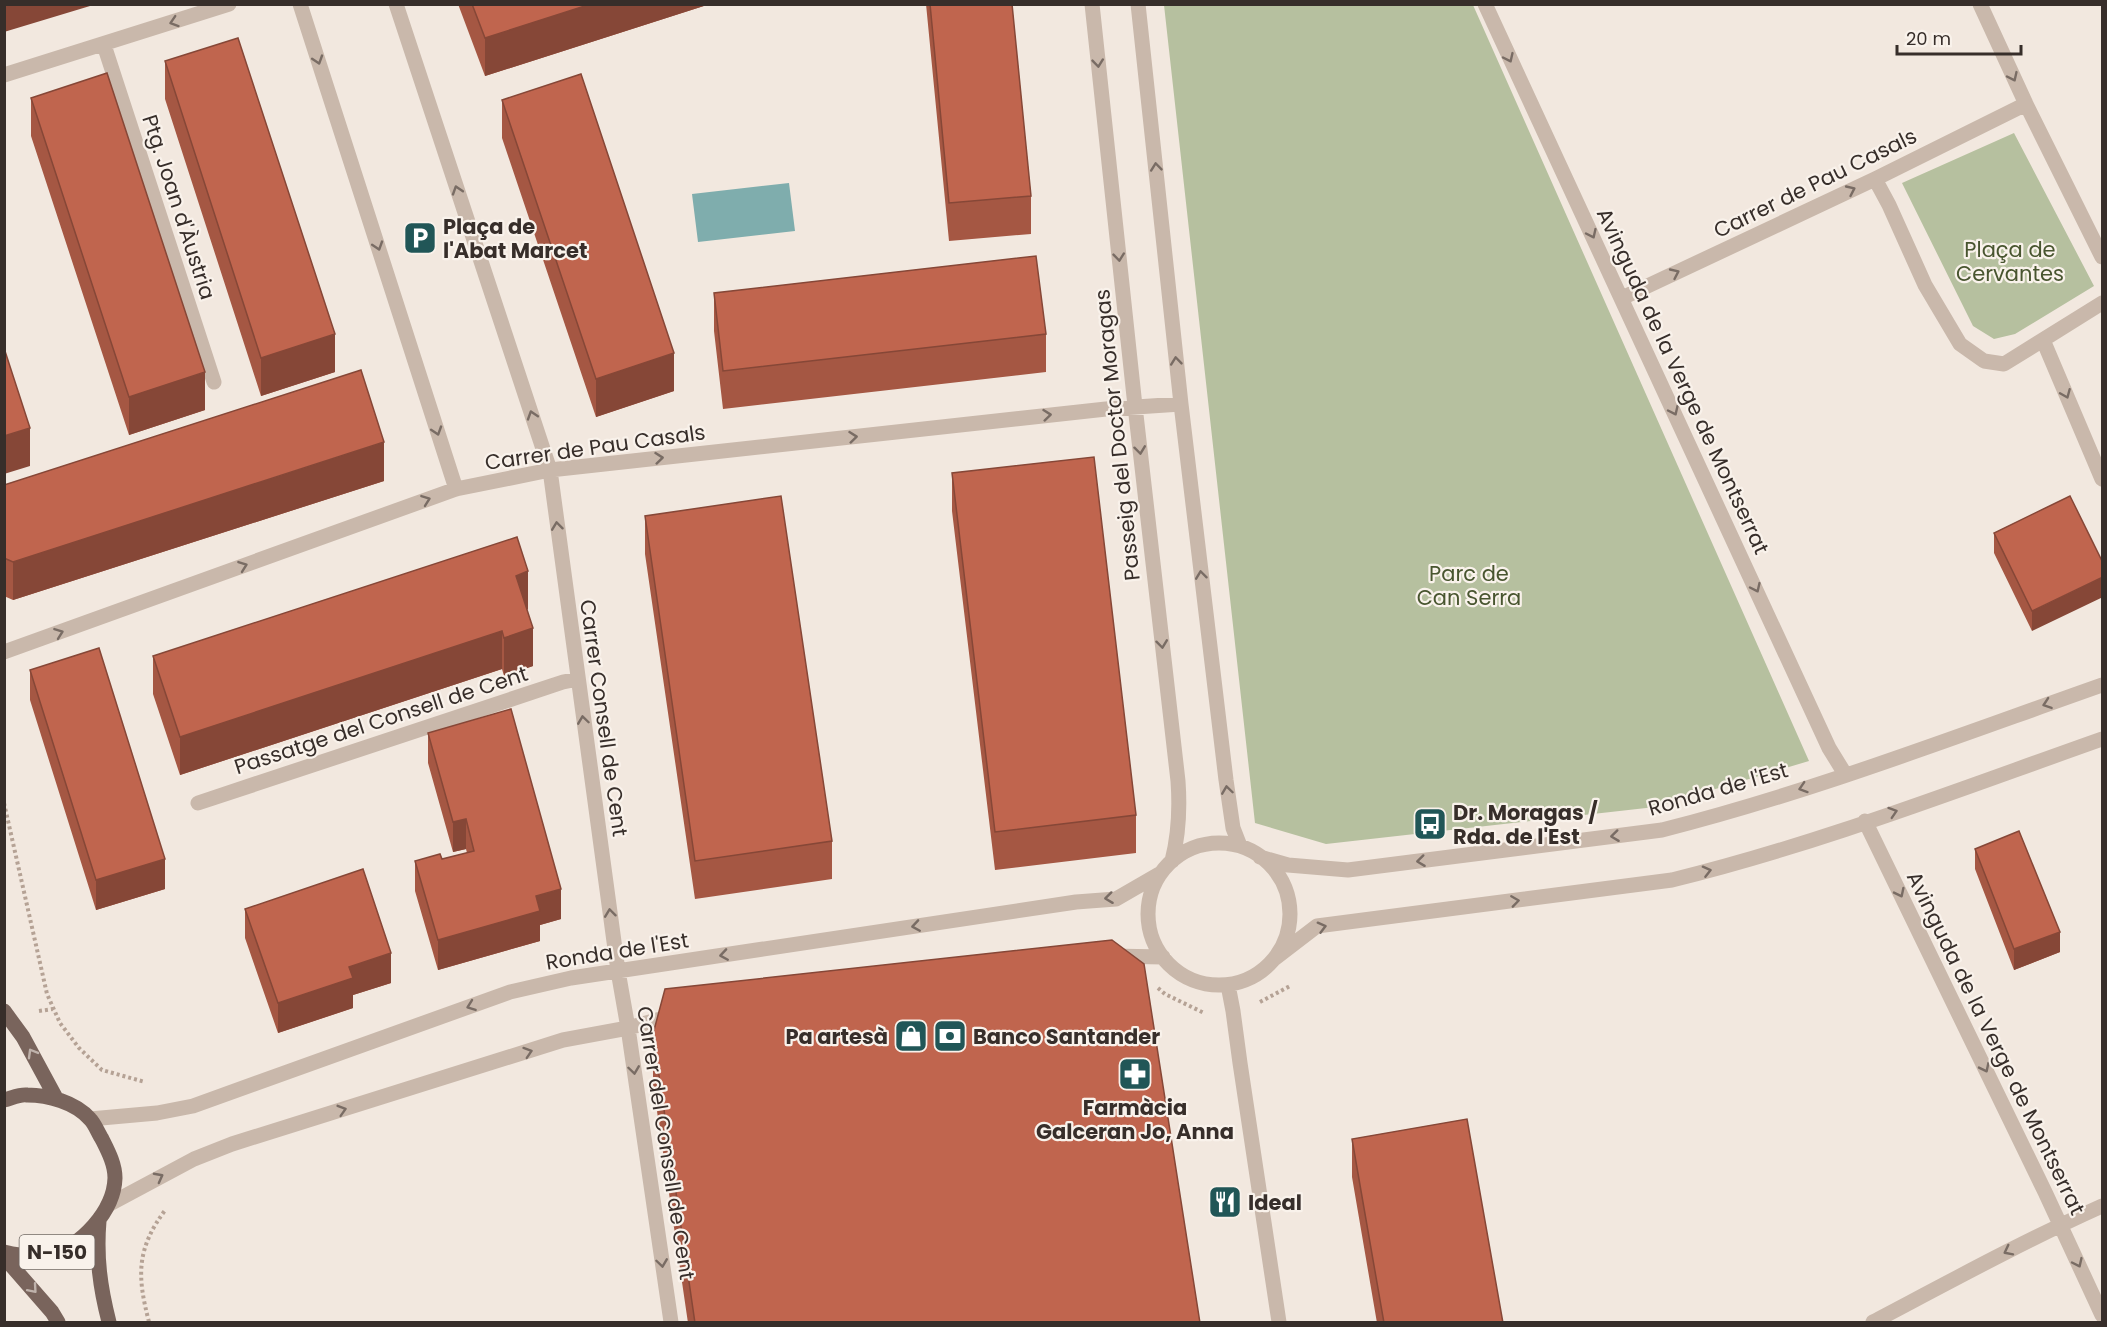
<svg xmlns="http://www.w3.org/2000/svg" width="2107" height="1327" viewBox="0 0 2107 1327" font-family="Poppins,sans-serif">
  <style>
    .green { fill: #b6c09f }
    .water { fill: #7fadad }
    .lines { fill: none; stroke-linecap: round; stroke-linejoin: round }
    .path { stroke: #b5a295; stroke-width: 4; stroke-dasharray: 3 3; stroke-linecap: butt }
    .minor { stroke: #c9b8ab; stroke-width: 15 }
    .major { stroke: #79645c; stroke-width: 15 }
    .wall { fill: #a55743 }
    .shaded-wall { fill: #864737 }
    .building { fill: #c0654e; stroke: #864737; stroke-width: 1.5 }
    .oneway { stroke: #796c64 }
    .oneway2 { stroke: #bfb2ab }
    .labels { text-anchor: middle; dominant-baseline: central; stroke-width: 4.5; stroke-linejoin: round; paint-order: stroke }
    .shield { fill: #f9f2eb; stroke: #716964; stroke-width: 1.5 }
    .shield-label { font-size: 20px; font-weight: bold; fill: #372e2a }
    .street-label { font-size: 21px; fill: #372e2a; stroke: #f9f2eb }
    .poi-label { font-size: 21px; font-weight: bold; fill: #372e2a; stroke: #f9f2eb; text-anchor: start }
    .park-label { font-size: 21px; fill: #48552f; stroke: #f9f2eb }
  </style>
  <rect width="100%" height="100%" fill="#f2e8df"/>
  <path class="green" d="M1164,5H1473L1809,761L1655,807L1326,844L1255,823Z
    M2014,133L2094,286L2015,334L1994,339L1973,326L1902,183Z"/>
  <path class="water" d="M789,183L795,231L698,242L692,194Z"/>
  <g class="lines">
    <path class="path" d="M4,803L47,994L60,1023L79,1048L102,1070L145,1082
      M1158,988L1165,994L1204,1013
      M1260,1002L1290,986
      M39,1011L53,1009
      M149,1322C137,1276 136,1249 166,1209"/>
    <path class="minor" d="M300,4L456,489
      M396,4L550,470L618,971L628,1028L671,1322
      M1092,4L1135,406L1178,781C1180,809 1179,834 1172,861
      M1138,4L1181,404L1226,780L1233,828L1240,846
      M1485,4L1829,748L1845,774
      M1980,4L2026,104L2102,257
      M104,45L214,382
      M4,75L229,4
      M1875,179L1889,205L1925,285L1960,344L1984,361L2004,364L2102,303
      M1622,298L1875,179L2026,104
      M2043,340L2102,479
      M4,652L456,489L550,470L1106,409L1181,404
      M198,803L563,682L578,679
      M1865,821L2045,1192L2102,1315
      M1148 914a71 71 0 1 1 142 0a71 71 0 1 1-142 0Z
      M1260,857L1288,865L1348,870L1662,830C1812,792 1957,736 2102,685
      M1112,956L1163,957
      M1274,959L1317,926L1672,880C1819,844 1960,789 2102,739
      M1228,985L1233,1011L1240,1063L1279,1322
      M90,1119L157,1113L193,1106L510,992L571,978L1076,902L1116,899L1161,873
      M108,1205L194,1159L232,1144L563,1040L628,1028L675,1015
      M1873,1322C1949,1282 2024,1241 2102,1206"/>
    <path class="major" d="M4,1011L23,1037L56,1098
      M4,1100C12,1098 20,1094 27,1095C48,1095 75,1102 90,1119C95,1124 98,1133 102,1139C108,1151 115,1164 115,1178C114,1211 81,1247 50,1254C35,1258 20,1256 4,1252
      M99,1221C96,1257 100,1287 109,1322
      M4,1257L52,1312L58,1322"/>
  </g>
  <path class="wall" d="M458,4H710L485,76Z
    M926,4H1012L1031,196V234L949,241Z
    M165,61L335,372L261,396L165,99Z
    M31,98L205,410L129,435L31,136Z
    M502,100L674,391L596,417L502,138Z
    M714,293L1046,334V372L723,409L714,331Z
    M952,473L1136,815V853L995,870L952,511Z
    M384,481L13,600L4,596V485Z
    M2070,496L2032,631L1994,553V533Z
    M645,516L832,841V879L695,899L645,554Z
    M528,609L527,610L533,666L504,676L502,669L180,775L153,694V656Z
    M30,670L165,889L96,910L30,700Z
    M428,733L561,919L540,925V941L438,970L415,891V861L442,859L467,853L466,849L453,852L428,763Z
    M1975,849L2060,952L2014,970L1975,869Z
    M245,909L391,983L353,995V1008L278,1033L245,938Z
    M653,1034L1200,1323H688L653,1084Z
    M1352,1139L1503,1323H1377L1352,1177Z"/>
  <path class="shaded-wall" d="M4,4H90V6L4,32Z
    M591,4H710L485,76V38Z
    M335,334V372L261,396V358Z
    M674,353V391L596,417V379Z
    M205,372V410L129,435V397Z
    M30,428V466L4,474V436Z
    M384,442V481L13,600V562Z
    M528,571V609L516,614V576Z
    M2103,577V597L2032,631V611Z
    M533,628V666L504,676V638Z
    M502,631V669L180,775V737Z
    M466,819V849L453,852V822Z
    M165,859V889L96,910V880Z
    M561,889V919L540,925V941L438,970V940L536,896Z
    M2060,932V952L2014,970V949Z
    M391,953V983L353,995V1008L278,1033V1003L349,967Z"/>
  <path class="building" d="M472,4H591L485,38Z
    M930,4H1012L1031,196L949,203Z
    M238,38L335,334L261,358L165,61Z
    M107,73L205,372L129,397L31,98Z
    M581,74L674,353L596,379L502,100Z
    M1036,256L1046,334L723,371L714,293Z
    M4,348L30,428L4,436Z
    M361,370L384,442L13,562L4,558V485Z
    M1094,457L1136,815L995,832L952,473Z
    M781,496L832,841L695,861L645,516Z
    M2070,496L2103,563V577L2032,611L1994,533Z
    M517,537L528,571L516,576L533,628L504,638L502,631L180,737L153,656Z
    M99,648L165,859L96,880L30,670Z
    M511,709L561,889L536,896L540,911L438,940L415,861L440,854L442,859L474,851L466,819L453,822L428,733Z
    M2019,831L2060,932L2014,949L1975,849Z
    M363,869L391,953L349,967L353,978L278,1003L245,909Z
    M1112,940L1144,964L1200,1323H695L653,1034L665,989Z
    M1467,1119L1503,1323H1384L1352,1139Z"/>
  <defs><path id="oneway-chevron" d="M-2-3.5L2.5 0L-2 3.5" fill="none" stroke-width="1.6" stroke-linecap="round" stroke-linejoin="round" transform="scale(1.5)"/></defs>
  <g class="oneway">
    <use href="#oneway-chevron" transform="translate(174 22) rotate(162)"/>
    <use href="#oneway-chevron" transform="translate(1509 58) rotate(65)"/>
    <use href="#oneway-chevron" transform="translate(318 60) rotate(72)"/>
    <use href="#oneway-chevron" transform="translate(1098 63) rotate(84)"/>
    <use href="#oneway-chevron" transform="translate(2013 77) rotate(65)"/>
    <use href="#oneway-chevron" transform="translate(1156 167) rotate(-96)"/>
    <use href="#oneway-chevron" transform="translate(457 190) rotate(-108)"/>
    <use href="#oneway-chevron" transform="translate(1851 190) rotate(-25)"/>
    <use href="#oneway-chevron" transform="translate(1592 234) rotate(65)"/>
    <use href="#oneway-chevron" transform="translate(378 246) rotate(72)"/>
    <use href="#oneway-chevron" transform="translate(1119 257) rotate(84)"/>
    <use href="#oneway-chevron" transform="translate(1675 273) rotate(-25)"/>
    <use href="#oneway-chevron" transform="translate(1176 361) rotate(-96)"/>
    <use href="#oneway-chevron" transform="translate(2066 394) rotate(67)"/>
    <use href="#oneway-chevron" transform="translate(1674 411) rotate(65)"/>
    <use href="#oneway-chevron" transform="translate(532 415) rotate(-108)"/>
    <use href="#oneway-chevron" transform="translate(1047 415) rotate(-6)"/>
    <use href="#oneway-chevron" transform="translate(437 431) rotate(72)"/>
    <use href="#oneway-chevron" transform="translate(853 437) rotate(-6)"/>
    <use href="#oneway-chevron" transform="translate(1140 450) rotate(83)"/>
    <use href="#oneway-chevron" transform="translate(659 458) rotate(-6)"/>
    <use href="#oneway-chevron" transform="translate(426 500) rotate(-20)"/>
    <use href="#oneway-chevron" transform="translate(557 526) rotate(-97)"/>
    <use href="#oneway-chevron" transform="translate(243 566) rotate(-20)"/>
    <use href="#oneway-chevron" transform="translate(1201 575) rotate(-97)"/>
    <use href="#oneway-chevron" transform="translate(1756 588) rotate(65)"/>
    <use href="#oneway-chevron" transform="translate(59 633) rotate(-20)"/>
    <use href="#oneway-chevron" transform="translate(1162 644) rotate(83)"/>
    <use href="#oneway-chevron" transform="translate(2047 704) rotate(161)"/>
    <use href="#oneway-chevron" transform="translate(583 720) rotate(-98)"/>
    <use href="#oneway-chevron" transform="translate(1803 788) rotate(162)"/>
    <use href="#oneway-chevron" transform="translate(1227 790) rotate(-98)"/>
    <use href="#oneway-chevron" transform="translate(1893 812) rotate(-18)"/>
    <use href="#oneway-chevron" transform="translate(1615 836) rotate(173)"/>
    <use href="#oneway-chevron" transform="translate(1421 861) rotate(173)"/>
    <use href="#oneway-chevron" transform="translate(1707 871) rotate(-14)"/>
    <use href="#oneway-chevron" transform="translate(1900 893) rotate(64)"/>
    <use href="#oneway-chevron" transform="translate(1109 898) rotate(173)"/>
    <use href="#oneway-chevron" transform="translate(1515 901) rotate(-8)"/>
    <use href="#oneway-chevron" transform="translate(610 913) rotate(-97)"/>
    <use href="#oneway-chevron" transform="translate(916 926) rotate(171)"/>
    <use href="#oneway-chevron" transform="translate(1322 927) rotate(-15)"/>
    <use href="#oneway-chevron" transform="translate(724 955) rotate(171)"/>
    <use href="#oneway-chevron" transform="translate(471 1006) rotate(160)"/>
    <use href="#oneway-chevron" transform="translate(528 1052) rotate(-18)"/>
    <use href="#oneway-chevron" transform="translate(1985 1068) rotate(64)"/>
    <use href="#oneway-chevron" transform="translate(634 1070) rotate(82)"/>
    <use href="#oneway-chevron" transform="translate(342 1110) rotate(-17)"/>
    <use href="#oneway-chevron" transform="translate(159 1177) rotate(-28)"/>
    <use href="#oneway-chevron" transform="translate(2008 1251) rotate(153)"/>
    <use href="#oneway-chevron" transform="translate(662 1263) rotate(82)"/>
    <use href="#oneway-chevron" transform="translate(2078 1263) rotate(65)"/>
  </g>
  <g class="oneway2">
    <use href="#oneway-chevron" transform="translate(32 1053) rotate(-120)"/>
    <use href="#oneway-chevron" transform="translate(33 1289) rotate(49)"/>
  </g>
  <defs>
    <symbol id="parking-square" viewBox="-11 -11 22 22"><rect x="-9" y="-9" width="18" height="18" rx="4" fill="#215657" stroke="#f9f2eb"/><path d="M-3.5-5.5H1a3.5 3.5 0 0 1 0 7H-1V5.5H-3.5ZM-1-3.4V-.6H.8a1.4 1.4 0 0 0 0-2.8Z" fill="#fff"/></symbol>
    <symbol id="bus-square" viewBox="-11 -11 22 22"><rect x="-9" y="-9" width="18" height="18" rx="4" fill="#215657" stroke="#f9f2eb"/><path d="M-5-6H5V4H4V6H2V4H-2V6H-4V4H-5ZM-3.5-4V0h7V-4ZM-3.5 1.2v1.5H-2V1.2ZM2 1.2v1.5H3.5V1.2Z" fill="#fff"/></symbol>
    <symbol id="shop-square" viewBox="-11 -11 22 22"><rect x="-9" y="-9" width="18" height="18" rx="4" fill="#215657" stroke="#f9f2eb"/><path d="M-5-2.5h2.3a2.7 3.5 0 0 1 5.4 0H5L5.5 6h-11ZM-1.5-2.5h3a1.5 2.3 0 0 0-3 0Z" fill="#fff"/></symbol>
    <symbol id="bank-square" viewBox="-11 -11 22 22"><rect x="-9" y="-9" width="18" height="18" rx="4" fill="#215657" stroke="#f9f2eb"/><path d="M-6-4H6V4H-6ZM0-2.3a2.3 2.3 0 1 0 0 4.6a2.3 2.3 0 1 0 0-4.6Z" fill="#fff"/></symbol>
    <symbol id="pharmacy-square" viewBox="-11 -11 22 22"><rect x="-9" y="-9" width="18" height="18" rx="4" fill="#215657" stroke="#f9f2eb"/><path d="M-2-6h4v4h4v4h-4v4h-4v-4h-4v-4h4Z" fill="#fff"/></symbol>
    <symbol id="restaurant-square" viewBox="-11 -11 22 22"><rect x="-9" y="-9" width="18" height="18" rx="4" fill="#215657" stroke="#f9f2eb"/><path d="M-5-6h1v4h1v-4h1v4h1v-4h1v5L-1.5 .5V6h-2V.5L-5-1ZM5-6V6H3V1.5H1.5Q1.5-4 5-6Z" fill="#fff"/></symbol>
  </defs>
  <g fill-rule="evenodd">
    <use href="#parking-square" x="401" y="219" width="38" height="38"/>
    <use href="#bus-square" x="1411" y="805" width="38" height="38"/>
    <use href="#shop-square" x="892" y="1017" width="38" height="38"/>
    <use href="#bank-square" x="931" y="1017" width="38" height="38"/>
    <use href="#pharmacy-square" x="1116" y="1055" width="38" height="38"/>
    <use href="#restaurant-square" x="1206" y="1183" width="38" height="38"/>
  </g>
  <g class="labels">
    <rect class="shield" x="19.5" y="1235" width="75" height="34" rx="4.5"/>
    <g class="shield-label">
      <text x="57" y="1252">N-150</text>
    </g>
    <g class="street-label">
      <text transform="translate(1815 183) rotate(-26)">Carrer de Pau Casals</text>
      <text transform="translate(179 207) rotate(72)">Ptg. Joan d'Àustria</text>
      <text transform="translate(1683 381) rotate(65)">Avinguda de la Verge de Montserrat</text>
      <text transform="translate(1117 435) rotate(-96)">Passeig del Doctor Moragas</text>
      <text transform="translate(595 447) rotate(-8)">Carrer de Pau Casals</text>
      <text transform="translate(604 718) rotate(82)">Carrer Consell de Cent</text>
      <text transform="translate(381 720) rotate(-18)">Passatge del Consell de Cent</text>
      <text transform="translate(1718 789) rotate(-16)">Ronda de l'Est</text>
      <text transform="translate(617 951) rotate(-9)">Ronda de l'Est</text>
      <text transform="translate(1996 1043) rotate(64)">Avinguda de la Verge de Montserrat</text>
      <text transform="translate(666 1143) rotate(81)">Carrer del Consell de Cent</text>
    </g>
    <g class="poi-label">
      <text x="443" y="226">Plaça de<tspan x="443" dy="24">l'Abat Marcet</tspan></text>
      <text x="1453" y="812">Dr. Moragas /<tspan x="1453" dy="24">Rda. de l'Est</tspan></text>
      <text x="888" y="1036" text-anchor="end">Pa artesà</text>
      <text x="973" y="1036">Banco Santander</text>
      <text x="1135" y="1107" text-anchor="middle">Farmàcia<tspan x="1135" dy="24">Galceran Jo, Anna</tspan></text>
      <text x="1248" y="1202">Ideal</text>
    </g>
    <g class="park-label">
      <text x="2010" y="249">Plaça de<tspan x="2010" dy="24">Cervantes</tspan></text>
      <text x="1469" y="573">Parc de<tspan x="1469" dy="24">Can Serra</tspan></text>
    </g>
  </g>
  <rect width="2107" height="1327" fill="none" stroke="#372e2a" stroke-width="12"/>
  <path d="M1897 45v9h124v-9" fill="none" stroke="#372e2a" stroke-width="3"/>
  <text x="1906" y="45" font-size="18" fill="#372e2a" stroke="#f9f2eb" stroke-width="4.5" paint-order="stroke">20 m</text>
</svg>
